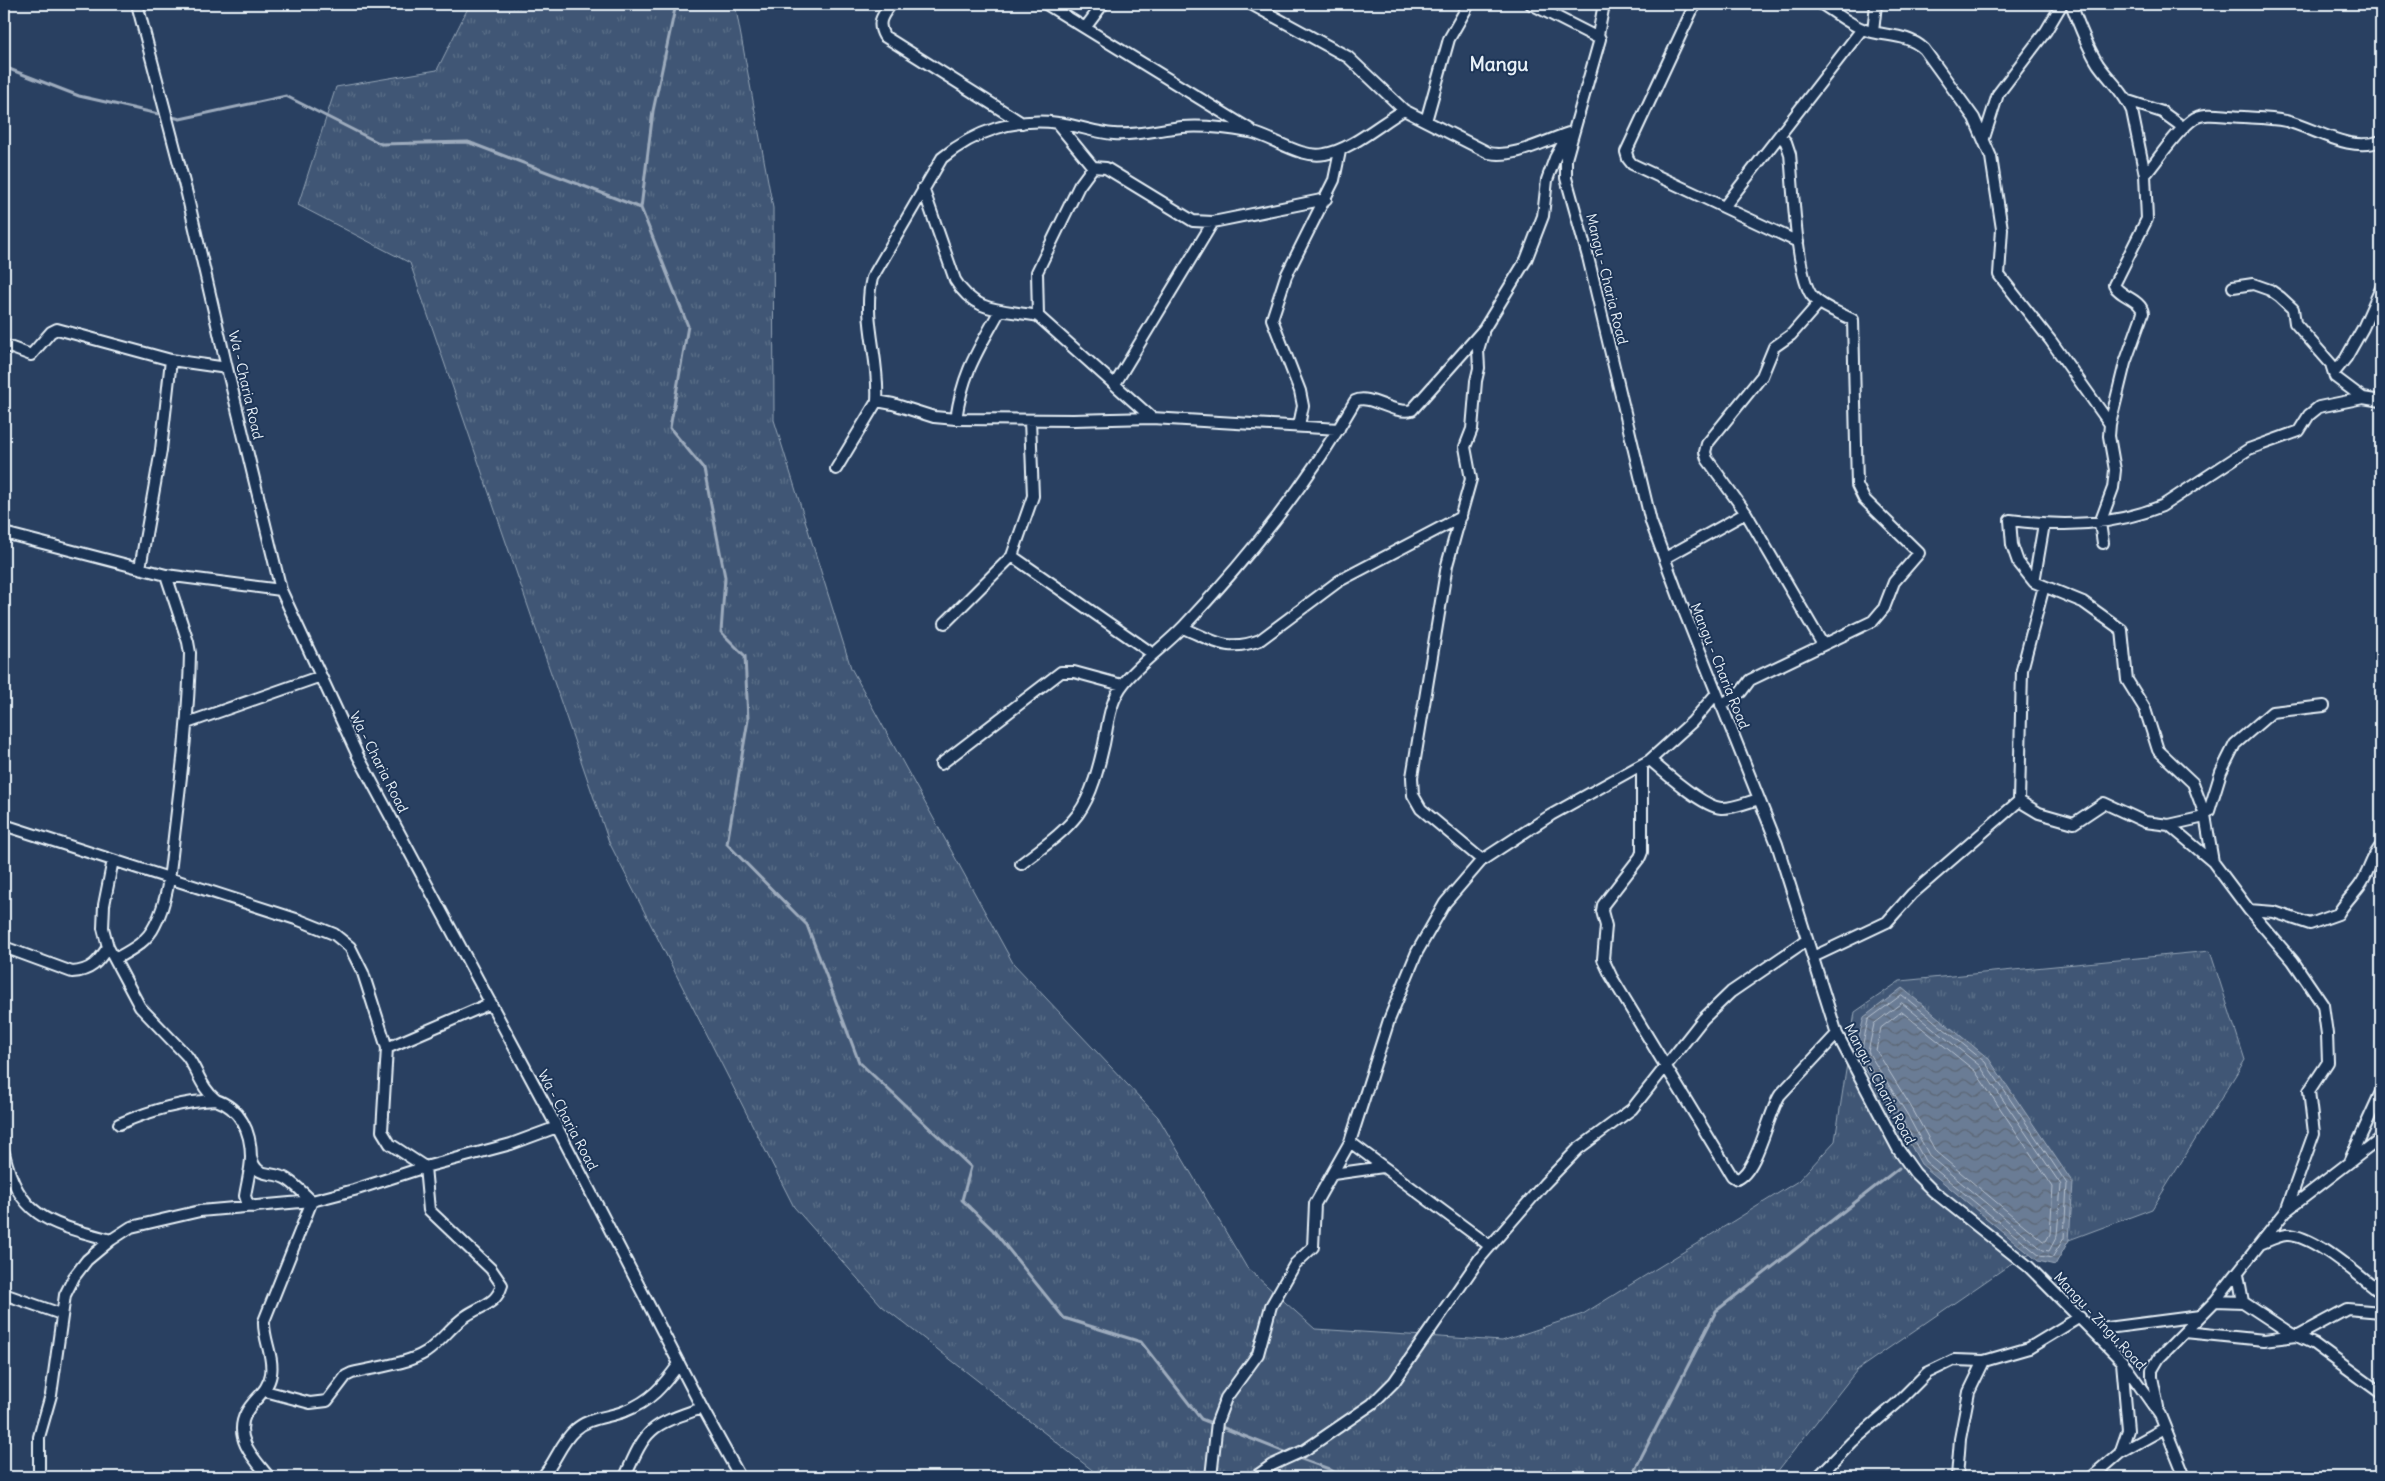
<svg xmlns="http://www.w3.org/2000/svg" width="2385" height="1481" viewBox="0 0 2385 1481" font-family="Delius,sans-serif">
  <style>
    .grass { fill: url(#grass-tufts); stroke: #94a4b6 }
    .water { fill: url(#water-waves); stroke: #9dabbd }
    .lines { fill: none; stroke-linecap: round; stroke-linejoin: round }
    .shore { stroke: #b6c2d0; stroke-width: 1 }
    .stream { stroke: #9dabbd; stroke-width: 3 }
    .minor-casing { stroke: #e8f1f8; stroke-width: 14 }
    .minor { stroke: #1d3557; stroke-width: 10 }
    .labels { text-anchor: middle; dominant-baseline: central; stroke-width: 4; stroke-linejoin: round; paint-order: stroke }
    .street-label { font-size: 14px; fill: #e8f1f8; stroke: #1d3557 }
    .district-label { font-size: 19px; font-weight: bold; fill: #e8f1f8; stroke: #1d3557 }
  </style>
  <defs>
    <pattern id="grass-tufts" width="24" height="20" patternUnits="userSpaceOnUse" patternTransform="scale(1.25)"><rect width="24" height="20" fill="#415774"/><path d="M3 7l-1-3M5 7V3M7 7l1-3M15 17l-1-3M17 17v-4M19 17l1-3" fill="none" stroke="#5c7089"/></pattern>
    <pattern id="water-waves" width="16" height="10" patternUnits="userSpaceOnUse" patternTransform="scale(1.25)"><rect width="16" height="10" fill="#6b7c95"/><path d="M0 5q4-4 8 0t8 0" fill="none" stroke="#5a6573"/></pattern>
  </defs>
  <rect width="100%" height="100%" fill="#294061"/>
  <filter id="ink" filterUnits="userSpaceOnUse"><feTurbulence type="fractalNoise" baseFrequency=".02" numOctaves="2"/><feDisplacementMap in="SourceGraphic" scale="10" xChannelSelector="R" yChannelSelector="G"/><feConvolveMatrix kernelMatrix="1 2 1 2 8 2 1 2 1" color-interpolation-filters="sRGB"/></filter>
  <g filter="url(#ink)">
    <path class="grass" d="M470,4H735L773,208L774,420L851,668L1013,963L1158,1117L1247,1268L1315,1329L1502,1341L1583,1314L1798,1181L1835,1141L1855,1012L1900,981L2210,951L2245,1060L2152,1209L2018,1259L1857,1370L1773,1477H1101L882,1306L794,1207L609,842L410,263L298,205L336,87L437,70Z"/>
    <path class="water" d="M1902,988L1989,1059L2073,1183L2069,1240L2055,1265L2038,1261L1921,1164L1897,1120L1855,1053L1864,1017Z"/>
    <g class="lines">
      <path class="shore" d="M1902,995L1985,1062L2067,1184L2064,1238L2052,1258L2040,1256L1925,1161L1901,1117L1861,1053L1868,1020Z
        M1902,1003L1980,1066L2061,1185L2057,1236L2049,1251L2043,1250L1930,1157L1907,1114L1868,1052L1874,1024Z
        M1902,1012L1975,1071L2053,1187L2050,1234L2046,1241H2043L1936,1152L1913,1110L1876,1050L1881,1028Z"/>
      <path class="stream" d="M676,4L653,111L641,208L688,326L670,428L704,469L725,577L721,632L745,656L748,720L727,844L807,925L859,1062L971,1167L962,1200L993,1230L1064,1318L1141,1342L1201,1419L1290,1454
        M4,67L79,96L163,115
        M169,116L180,119L286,96L381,144L468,142L641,208
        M1296,1457L1329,1469L1342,1477
        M1631,1477L1716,1311L1899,1168"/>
      <defs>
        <path id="minor" d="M137,4L187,194L227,368L281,590L358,756L557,1127L702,1408L740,1477
          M891,4C883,15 876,22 884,36L1022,123
          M1046,4L1251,130
          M1251,4L1348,57L1404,110L1489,153C1515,158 1544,141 1569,133
          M1531,4L1600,39
          M1604,4L1598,35L1600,39L1566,159V178L1588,257L1651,522L1686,616L1777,844L1837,1034L1898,1149L1915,1173L1933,1191L2029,1267L2122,1361L2160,1415L2185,1477
          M1695,4L1626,152L1628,159L1632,164L1798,242
          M1821,4C1835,12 1850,25 1865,30C1886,37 1907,33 1924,49L1974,118L1991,157L2002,229L1999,275L2051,341L2110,424
          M2071,4C2079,24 2086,45 2098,64C2109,80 2125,93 2132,111L2145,175L2147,219L2114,285C2120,297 2141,299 2143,313L2125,363L2110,424L2109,436L2115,470L2113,488L2100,523L2103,543
          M1085,28L1103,4
          M1873,32L1876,4
          M2128,101L2162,112L2184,128
          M1426,121L1449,39L1469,4
          M1057,123L1093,167L1106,168L1193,221L1213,222L1326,199
          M1984,138L1998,94L2046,31L2062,4
          M2145,175C2160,157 2174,134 2192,120C2202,112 2218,115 2229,116C2248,118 2268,117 2286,121C2317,129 2349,153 2381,141
          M923,188L955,280C975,314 1003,309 1038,316L1152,418
          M1724,207L1862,29
          M2233,287L2253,284L2270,290L2280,297L2293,309L2295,323L2331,364L2335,377L2363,398
          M1819,303L1791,335L1774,347L1762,376L1707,444L1705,452L1707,459L1746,513L1823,645
          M1038,316L1037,272L1079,186L1093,167
          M4,345L31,355L51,332L57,329L171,360L227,368
          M2334,373L2346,358L2363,328L2381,288
          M1115,384L1213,222
          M877,401C880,359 862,319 872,278L942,158C975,131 1016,117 1058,123C1077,125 1095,133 1114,134C1136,136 1160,129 1182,127C1205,125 1227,128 1250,132C1274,137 1300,159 1325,154C1351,150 1381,123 1404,110
          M956,419C963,372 977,352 999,312
          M1299,425L1303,406L1300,391L1272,319L1286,276L1334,180L1340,151
          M836,469L877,401L893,404L934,417L956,419L1073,420L1152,418L1339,429
          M4,533L166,575L281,590
          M1012,556L1033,496L1030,420
          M1665,558L1746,513
          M140,568L161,450L171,360
          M2034,582L2044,524
          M945,623L1012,556L1153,654
          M1183,628C1213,640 1226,653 1260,640L1339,581L1461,517
          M1721,705L1741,692L1750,680L1873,621L1884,608L1894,582L1919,553L1864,499L1857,485L1853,320C1840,313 1823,308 1813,297C1796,280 1793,182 1790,154L1786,142L1781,137
          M187,723L321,676
          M1650,760C1664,772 1703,807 1721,808C1732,809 1748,802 1759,799
          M941,764L1061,672H1074L1122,685
          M1642,766V852L1640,857L1603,905L1602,911L1606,926L1603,959L1611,976L1732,1176L1737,1179C1757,1173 1769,1111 1780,1095L1837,1034
          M2019,801L2039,813L2074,823L2104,803L2145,822L2169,825L2200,818L2209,811L2221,772L2235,744L2272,712L2324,706
          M4,825L299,920L334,934L350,947L363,973L387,1048L382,1131L390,1144L425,1167L429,1210L491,1269L502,1285C496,1305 482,1305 466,1316C451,1326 441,1342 426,1352C405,1365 375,1367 352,1373L346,1376L327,1401L310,1403L265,1391
          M2169,825L2213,862L2249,910L2293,961L2323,1005L2327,1034L2328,1062L2309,1091L2314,1133L2286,1211
          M113,860L104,905L103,928L108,947L140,1007L187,1056C198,1071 201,1088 216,1100C183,1101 149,1111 119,1124
          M1482,860L1421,809L1413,795L1412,777L1447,565L1471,479L1465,447L1472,429L1476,381L1479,368L1478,350L1483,333
          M2213,862L2205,815L2193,783L2158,750L2145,709L2127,680L2122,630L2083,602L2034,582L2018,562L2012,545L2010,520C2062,527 2113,526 2162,506L2249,449L2299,431L2309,415L2319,407L2363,398L2381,401
          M1021,864C1040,849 1063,834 1078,814C1092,795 1099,766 1104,744C1108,723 1110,700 1124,683C1141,662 1165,646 1184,626C1249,557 1308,484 1355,401C1370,393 1392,415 1412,410L1484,329L1526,260L1543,216L1547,180L1555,158L1568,134
          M2249,910L2274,912L2310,924L2338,914C2344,903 2353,895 2360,885C2369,873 2371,857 2381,846
          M4,947L72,972C91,971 98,962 108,947
          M1813,957L1887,922L1912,894L2019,801L2022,670L2044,586
          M115,959C131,950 147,942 155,925C170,897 171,860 175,828C182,770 189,712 190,653L188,642L166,575
          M387,1048L491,1003
          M216,1100C240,1108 251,1131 251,1157C251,1169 247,1183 245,1196L247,1202L254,1207
          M1350,1142L1490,1246
          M4,1153C19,1219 52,1224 111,1240
          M251,1157C257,1181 272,1169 288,1180C297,1186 304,1194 312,1201L264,1321C263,1339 274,1356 271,1374C268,1392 254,1398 246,1413C233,1438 254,1459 269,1477
          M2349,1162L2381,1092
          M1333,1174L1383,1167
          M2260,1244C2268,1241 2277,1236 2286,1235C2312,1233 2360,1277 2381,1293
          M2238,1274L2243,1302
          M4,1294L61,1314
          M2215,1301L2243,1302L2290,1333L2314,1344L2381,1393
          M2092,1330L2200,1316
          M2185,1332L2264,1340L2297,1336L2347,1309L2381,1312
          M2158,1407L2152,1377V1370L2159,1358L2215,1301L2286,1211L2381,1138
          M2120,1453L2165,1428
          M39,1477V1437L51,1395L65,1295L74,1277L87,1260L111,1240L131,1227L200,1211L312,1201L354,1190L425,1167L511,1144L557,1127
          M542,1477C555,1464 560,1443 575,1430C589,1417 608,1418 625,1411C651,1401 663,1386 679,1364
          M625,1477C647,1426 650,1426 702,1408
          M1211,1477L1217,1422L1226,1398L1258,1354L1271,1306L1295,1264L1313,1247L1315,1204L1350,1142L1389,1020L1417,952L1445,903L1482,860L1551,815L1650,760L1692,722L1716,694
          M1255,1477L1272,1465L1305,1450L1372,1404L1394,1382L1480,1258L1544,1184L1578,1149L1632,1109L1703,1019L1731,992L1807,940
          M1818,1477L1852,1442L1896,1404L1927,1373L1954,1360L1984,1361L2029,1348L2080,1317
          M1957,1477L1960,1439L1969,1392L1984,1361
          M2092,1477L2120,1453L2128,1430L2122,1362"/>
      </defs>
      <use href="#minor" class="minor-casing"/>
      <use href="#minor" class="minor"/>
    </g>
  </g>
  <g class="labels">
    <g class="street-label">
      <text transform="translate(1607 279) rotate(76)">Mangu - Charia Road</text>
      <text transform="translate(246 385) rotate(77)">Wa - Charia Road</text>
      <text transform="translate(1720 666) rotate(68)">Mangu - Charia Road</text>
      <text transform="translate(379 762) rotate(63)">Wa - Charia Road</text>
      <text transform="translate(1880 1084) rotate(62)">Mangu - Charia Road</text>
      <text transform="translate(568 1120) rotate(62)">Wa - Charia Road</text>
      <text transform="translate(2100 1321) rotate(47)">Mangu - Zingu Road</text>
    </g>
    <g class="district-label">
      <text x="1499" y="64">Mangu</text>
    </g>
  </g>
  <rect width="2385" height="1481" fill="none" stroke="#1d3557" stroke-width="20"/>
  <rect x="10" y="10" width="2365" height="1461" fill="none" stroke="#e8f1f8" stroke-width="2" filter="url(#ink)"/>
</svg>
